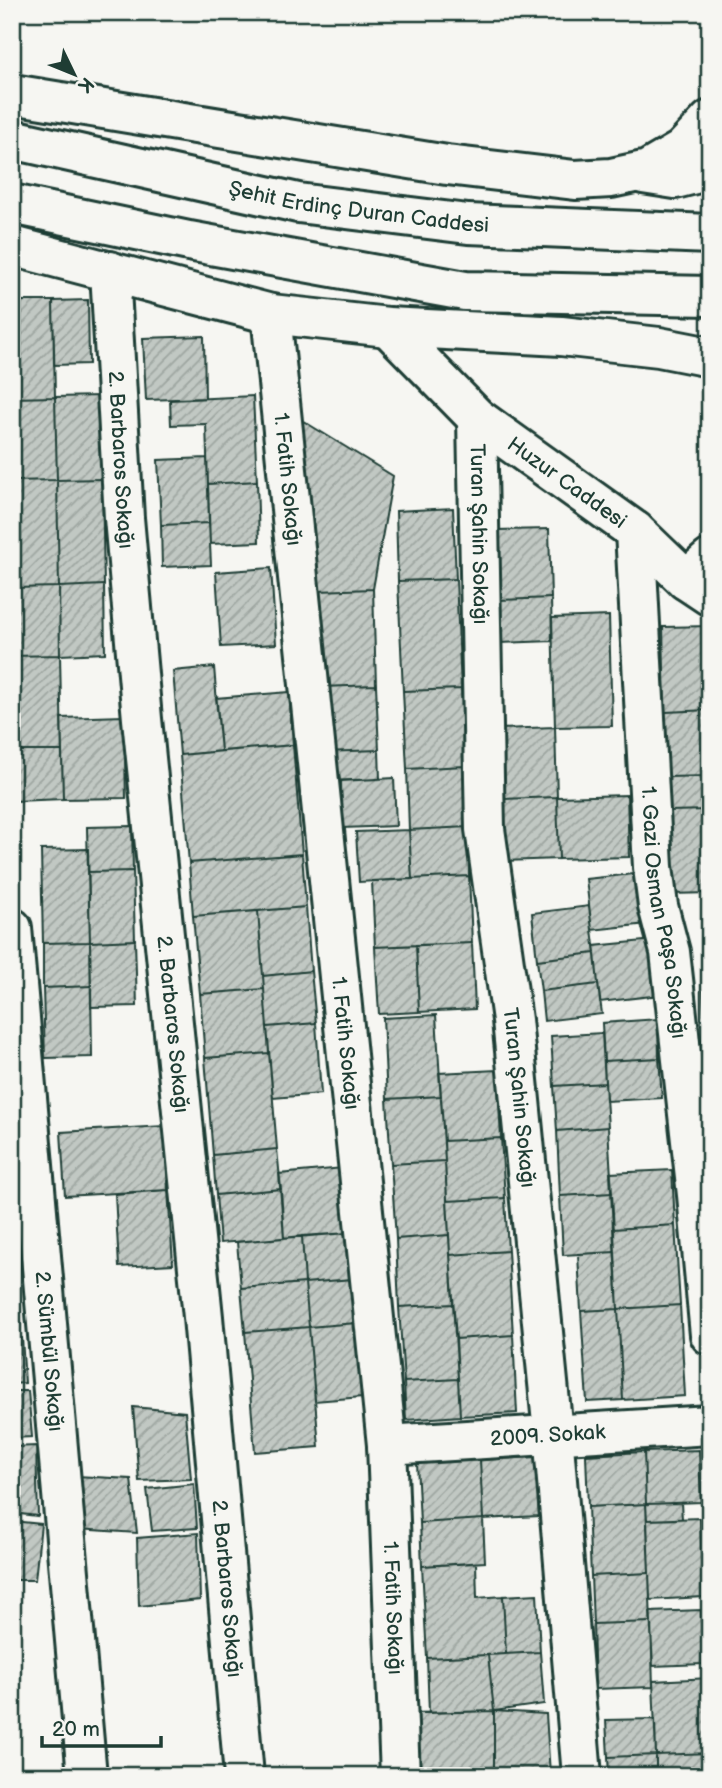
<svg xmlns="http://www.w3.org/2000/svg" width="722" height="1788" viewBox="0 0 722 1788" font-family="'Balsamiq Sans',sans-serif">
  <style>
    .building { fill: url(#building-hatch); stroke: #1f3d34; stroke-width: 2 }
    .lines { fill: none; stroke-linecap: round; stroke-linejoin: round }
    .minor-casing { stroke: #1f3d34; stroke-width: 44 }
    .major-casing { stroke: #1f3d34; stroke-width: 44 }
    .minor { stroke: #f6f6f2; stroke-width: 38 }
    .major { stroke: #f6f6f2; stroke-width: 38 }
    .labels { text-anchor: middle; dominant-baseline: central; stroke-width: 7; stroke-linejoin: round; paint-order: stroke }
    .street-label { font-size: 21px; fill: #1f3d34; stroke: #f6f6f2 }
  </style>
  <defs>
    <pattern id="building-hatch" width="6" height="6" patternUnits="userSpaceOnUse" patternTransform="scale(1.75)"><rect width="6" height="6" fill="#c1c8c3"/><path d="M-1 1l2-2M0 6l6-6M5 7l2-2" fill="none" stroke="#9ca49f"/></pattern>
  </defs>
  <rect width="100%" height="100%" fill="#f6f6f2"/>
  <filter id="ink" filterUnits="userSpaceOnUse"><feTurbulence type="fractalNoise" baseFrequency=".0143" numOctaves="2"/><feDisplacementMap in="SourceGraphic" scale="14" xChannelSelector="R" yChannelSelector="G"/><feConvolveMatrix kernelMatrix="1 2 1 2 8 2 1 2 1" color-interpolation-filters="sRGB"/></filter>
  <g filter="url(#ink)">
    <path class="building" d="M88,300L89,364L54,365L53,301Z
      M12,301H53L55,397L12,398Z
      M204,336L205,398L146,400L143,338Z
      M100,396L102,479L57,480L55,397Z
      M253,396L257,481L208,484L206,424L171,425L170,400Z
      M55,397L57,480L12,481V398Z
      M300,419L393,476L373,589L318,591Z
      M207,458L209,523L161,525L158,460Z
      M102,479L104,585L59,587L57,480Z
      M57,480L59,587L12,588V481Z
      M257,481L259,542L210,544L208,484Z
      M453,508L456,579L398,581L396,511Z
      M209,523L211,565L162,567L161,525Z
      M549,529L551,598L499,600L497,530Z
      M271,568L276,644L221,647L216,572Z
      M456,579L461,689L403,691L398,581Z
      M104,585L105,653L60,655L59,587Z
      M59,587L60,655L12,656V588Z
      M373,589L376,685L321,687L318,591Z
      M551,598L552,641L500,643L499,600Z
      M609,616L612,726L555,727L552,618Z
      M710,626V710L665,712L663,627Z
      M60,655L62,751H14L12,656Z
      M214,667L221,751L180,755L173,671Z
      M376,685L379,750L323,752L321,687Z
      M461,689L465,766L407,769L403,691Z
      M289,692L293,745L221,751L216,698Z
      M710,710V776L667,777L665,712Z
      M124,716L126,798L63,799L61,718Z
      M555,727L557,797L502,799L500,729Z
      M293,745L302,854L189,863L180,755Z
      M379,750L380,779L324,781L323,752Z
      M14,751H62L63,799L15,801Z
      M465,766L468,827L409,830L407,769Z
      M710,776V810L668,811L667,777Z
      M394,778L396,826L342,828L341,781Z
      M627,795L629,857L559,859L557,797Z
      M557,797L559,859L504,861L502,799Z
      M710,810V893L670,894L668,811Z
      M132,826L133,871L88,872L87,827Z
      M468,827L469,876L412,879L409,830Z
      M409,830L412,879L359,882L356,832Z
      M88,849L90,942L43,943L41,850Z
      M302,854L306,907L193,916L189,863Z
      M133,871L135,940L90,942L88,872Z
      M642,873L647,924L592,930L586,879Z
      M469,876L472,943L375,947L372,881Z
      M589,906L595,953L537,960L532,913Z
      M306,907L311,971L263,976L258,911Z
      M258,911L264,989L200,994L193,916Z
      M135,940L137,1006L91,1007L90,942Z
      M654,940L660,995L600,1002L594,946Z
      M90,942L91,986L43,988V943Z
      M472,943L475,1009L419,1012L416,945Z
      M416,945L419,1012L379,1014L375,947Z
      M595,953L598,984L541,991L537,960Z
      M710,965V1014H704L702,966Z
      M311,971L316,1023L267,1027L263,976Z
      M598,984L602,1014L544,1021L541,991Z
      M91,986L92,1057L45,1058L43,988Z
      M264,989L269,1053L205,1058L200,994Z
      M436,1015L441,1096L387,1099L383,1018Z
      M658,1019L659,1058L604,1061L602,1023Z
      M316,1023L321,1094L273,1098L267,1027Z
      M602,1033L605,1083L554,1086L551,1036Z
      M269,1053L277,1149L213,1155L205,1058Z
      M659,1058L662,1098L606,1101L604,1061Z
      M497,1070L501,1138L444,1141L439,1073Z
      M605,1083L608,1127L557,1131L554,1086Z
      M441,1096L445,1161L391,1164L387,1099Z
      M164,1126L168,1190L65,1196L61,1132Z
      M608,1127L612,1193L560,1196L557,1131Z
      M501,1138L505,1198L447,1201L444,1141Z
      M277,1149L281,1189L216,1195L213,1155Z
      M445,1161L449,1235L396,1239L391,1164Z
      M343,1168L348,1233L284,1238L279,1174Z
      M672,1170L675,1225L613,1229L610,1173Z
      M281,1189L284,1238L220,1243L216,1195Z
      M168,1190L173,1264L119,1267L115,1194Z
      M612,1193L615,1252L563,1255L560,1196Z
      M505,1198L508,1251L450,1255L447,1201Z
      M675,1225L680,1305L618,1309L613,1229Z
      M348,1233L352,1279L305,1283L302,1236Z
      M449,1235L453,1304L399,1307L396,1239Z
      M302,1236L305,1283L241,1288L237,1242Z
      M508,1251L513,1335L456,1339L450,1255Z
      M615,1252L618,1309L581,1311L578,1254Z
      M12,1267H16V1325H12Z
      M352,1279L356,1323L309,1327L305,1283Z
      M305,1283L309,1327L245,1332L241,1288Z
      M453,1304L458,1379L404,1382L399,1307Z
      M680,1305L685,1396L623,1400L618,1309Z
      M618,1309L623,1400L587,1402L581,1311Z
      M356,1323L362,1397L315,1401L309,1327Z
      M309,1327L319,1447L255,1452L245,1332Z
      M513,1335L517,1413L460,1416L456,1339Z
      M12,1338H22L25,1383L12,1384Z
      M458,1379L460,1416L406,1420L404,1382Z
      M12,1391H28L32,1437L12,1438Z
      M133,1407L185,1412L191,1479L139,1481Z
      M36,1446L38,1516L12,1513V1447Z
      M699,1450L701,1502L646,1504L644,1452Z
      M644,1452L646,1504L588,1507L586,1455Z
      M536,1457L539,1516L483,1519L480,1460Z
      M480,1460L483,1519L420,1523L417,1463Z
      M76,1476L131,1479L137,1533L77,1529Z
      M194,1484L197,1528L152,1531L147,1489Z
      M681,1503L682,1519L647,1520L646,1504Z
      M646,1504L649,1573L591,1576L588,1507Z
      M700,1518L703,1597L650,1600L647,1520Z
      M483,1519L485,1562L422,1566L420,1523Z
      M12,1521L41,1524L35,1580H12Z
      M198,1533L200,1600L139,1606L137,1538Z
      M476,1563L477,1598L503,1596L506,1654L427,1658L422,1566Z
      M649,1573L651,1622L593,1624L591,1576Z
      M537,1594L540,1652L506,1654L503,1596Z
      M701,1610L703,1664L653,1666L650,1612Z
      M651,1622L653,1687L595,1689L593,1624Z
      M540,1652L544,1704L494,1711L488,1655Z
      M488,1655L494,1711L429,1713L427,1658Z
      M710,1678V1753L656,1755L653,1681Z
      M494,1711L546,1714L550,1774L494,1776Z
      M494,1711V1776H416L412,1713Z
      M655,1719L656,1755L608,1757L606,1720Z
      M710,1753V1776H656V1755Z
      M656,1755V1776H609L608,1757Z"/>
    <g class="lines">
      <defs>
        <g id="minor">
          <path id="s1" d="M110,271L124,518L142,719L203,1317L244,1776"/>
          <path id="s2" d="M271,314L387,1445L400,1776"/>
          <path id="s3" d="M388,327L477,418L635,531L686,580L710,596"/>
          <path id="s4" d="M477,418L485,829L512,1020L553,1433L582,1776"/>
          <path id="s5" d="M635,531L653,867L658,906L670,952L697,1195L710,1335"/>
          <path d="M686,580L710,559"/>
          <path id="s6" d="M12,928L87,1776"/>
          <path id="s7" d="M387,1445L710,1425"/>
        </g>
        <g id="major">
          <path d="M12,94L447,165L575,180L611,178L648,170L682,150L710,120"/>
          <path id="s8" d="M12,139L298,203L468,224L710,234"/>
          <path d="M643,174L675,179L710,170"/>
          <path d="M12,204L189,241L465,291L710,296"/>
          <path d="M12,246L271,314L388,327L561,336L659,347L710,357"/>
        </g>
      </defs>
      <use href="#minor" class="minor-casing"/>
      <use href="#major" class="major-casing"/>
      <use href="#minor" class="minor"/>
      <use href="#major" class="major"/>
    </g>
  </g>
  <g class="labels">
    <g class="street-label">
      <text stroke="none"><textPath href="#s8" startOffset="354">Şehit Erdinç Duran Caddesi</textPath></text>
      <text stroke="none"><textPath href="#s1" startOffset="189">2. Barbaros Sokağı</textPath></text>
      <text stroke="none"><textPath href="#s2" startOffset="166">1. Fatih Sokağı</textPath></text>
      <text stroke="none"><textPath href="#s3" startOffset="238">Huzur Caddesi</textPath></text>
      <text stroke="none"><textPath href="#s4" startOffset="116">Turan Şahin Sokağı</textPath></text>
      <text stroke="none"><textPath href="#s5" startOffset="383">1. Gazi Osman Paşa Sokağı</textPath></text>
      <text stroke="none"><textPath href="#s1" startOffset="756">2. Barbaros Sokağı</textPath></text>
      <text stroke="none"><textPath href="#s2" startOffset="733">1. Fatih Sokağı</textPath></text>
      <text stroke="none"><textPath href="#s4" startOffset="682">Turan Şahin Sokağı</textPath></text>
      <text stroke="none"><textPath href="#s6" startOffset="425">2. Sümbül Sokağı</textPath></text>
      <text stroke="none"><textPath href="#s7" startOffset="161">2009. Sokak</textPath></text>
      <text stroke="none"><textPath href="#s1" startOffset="1323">2. Barbaros Sokağı</textPath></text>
      <text stroke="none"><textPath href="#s2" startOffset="1300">1. Fatih Sokağı</textPath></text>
    </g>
  </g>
  <rect width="722" height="1788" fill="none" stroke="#f6f6f2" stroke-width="42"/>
  <rect x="21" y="21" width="680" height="1746" fill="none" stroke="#1f3d34" stroke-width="2.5" filter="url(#ink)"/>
  <g transform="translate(74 74) rotate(133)" stroke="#f6f6f2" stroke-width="5" paint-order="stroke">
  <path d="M0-5L12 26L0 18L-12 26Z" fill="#1f3d34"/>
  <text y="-10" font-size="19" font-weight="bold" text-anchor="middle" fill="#1f3d34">K</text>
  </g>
  <path d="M42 1736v10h119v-10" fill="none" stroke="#1f3d34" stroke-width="3.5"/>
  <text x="52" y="1736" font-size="21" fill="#1f3d34" stroke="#f6f6f2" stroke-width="5" paint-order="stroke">20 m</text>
</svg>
